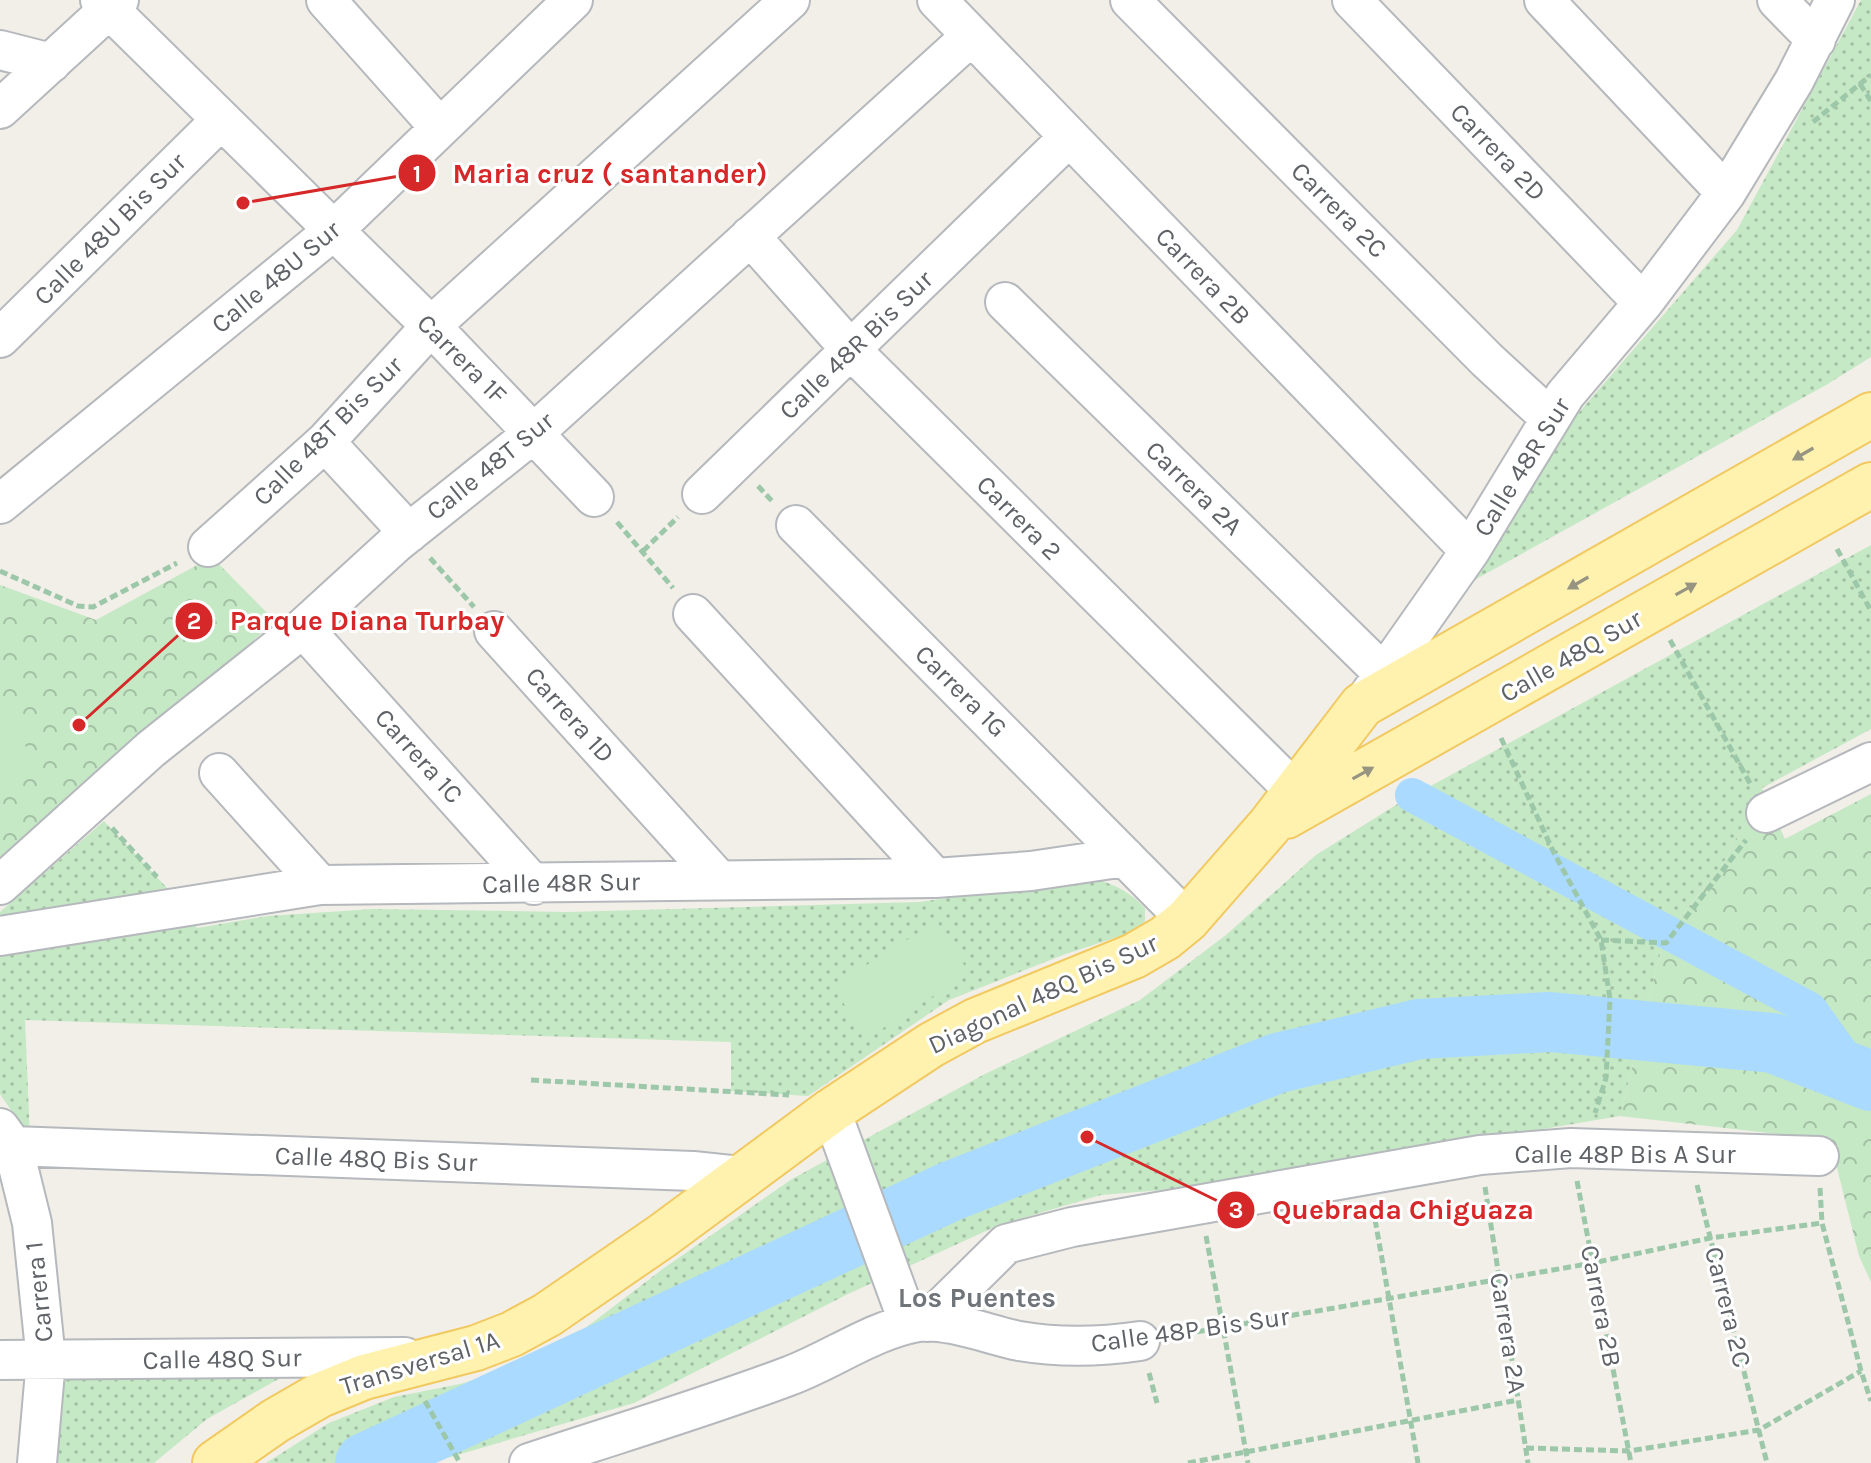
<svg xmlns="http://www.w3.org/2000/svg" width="1871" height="1463" viewBox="0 0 1871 1463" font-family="Karla,sans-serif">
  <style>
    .grass { fill: url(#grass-dots) }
    .park { fill: url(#park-crowns) }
    .garden { fill: #c5e8c5 }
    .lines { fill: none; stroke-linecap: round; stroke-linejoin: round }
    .canal { stroke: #aadaff; stroke-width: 34 }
    .river { stroke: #aadaff; stroke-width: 60 }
    .minor-casing { stroke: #b5b8bc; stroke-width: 42 }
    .major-casing { stroke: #f2c960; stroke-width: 48 }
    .path { stroke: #9cc7a9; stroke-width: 5; stroke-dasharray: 8 4; stroke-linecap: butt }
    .minor { stroke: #fff; stroke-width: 38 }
    .major { stroke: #fff2af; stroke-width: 44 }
    .oneway { fill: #979581 }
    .labels { text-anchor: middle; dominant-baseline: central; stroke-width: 6; stroke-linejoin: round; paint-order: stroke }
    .street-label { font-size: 26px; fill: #5f6368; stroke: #fff }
    .neighbourhood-label { font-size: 28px; font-weight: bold; fill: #70757a; stroke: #fff }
    .leader { fill: none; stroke: #d62828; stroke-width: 3 }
    .callout-dot { fill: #d62828; stroke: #fff; stroke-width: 3 }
    .mark-label { font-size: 24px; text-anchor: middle; font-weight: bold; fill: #fff }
    .callout-label { font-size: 28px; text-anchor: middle; font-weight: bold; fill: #d62828; stroke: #fff; stroke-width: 6; stroke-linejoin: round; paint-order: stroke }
  </style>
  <defs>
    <pattern id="grass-dots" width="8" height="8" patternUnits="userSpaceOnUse" patternTransform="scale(2)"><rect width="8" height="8" fill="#c5e8c5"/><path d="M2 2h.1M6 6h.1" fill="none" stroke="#a3c0a4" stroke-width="1.8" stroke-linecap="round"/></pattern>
    <pattern id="park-crowns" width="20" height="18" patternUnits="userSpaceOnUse" patternTransform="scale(2)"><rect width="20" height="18" fill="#c5e8c5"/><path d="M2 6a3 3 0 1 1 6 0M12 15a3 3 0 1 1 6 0" fill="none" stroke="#a3c0a4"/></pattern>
  </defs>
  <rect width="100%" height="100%" fill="#f1efe8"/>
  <path class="grass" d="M1861,0H1871V357L1826,385L1460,588L1549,447L1737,230Z
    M1871,545V729L1762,788L1725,860L1664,939L1620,1116L1199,1187L1101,1195L999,1225L848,1294L634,1403L430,1463H266L329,1423L394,1397L460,1384L502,1372L537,1358L575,1336L664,1268L792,1179L983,1075L1140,1000L1226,935L1316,855L1396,805Z
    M104,821L184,906L197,928L268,916L373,909L567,912L919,902L1093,878C1115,885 1129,891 1145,908V921L1138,930L1063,955L949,1000L808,1096L731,1091V1042L25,1020L30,1138L0,1094V912Z
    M298,1368L207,1419L154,1463H45L54,1370Z"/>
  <path class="park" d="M212,557L275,621L0,867V585L96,620Z
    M1762,788L1785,839L1871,794V1282L1859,1256L1830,1140L1620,1116L1664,939L1725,860Z"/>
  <path class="garden" d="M12,714L35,769L0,784V720Z
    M937,921L969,973L866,1039L833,986Z"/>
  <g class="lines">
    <path class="canal" d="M1412,795L1810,1009L1858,1076"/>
    <path class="river" d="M365,1463L951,1191L1278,1063L1419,1029L1550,1022L1773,1043L1871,1081"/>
    <defs>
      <path id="minor" d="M100,0L431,326L594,497
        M326,0L440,128
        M937,0L1470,551
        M1130,0L1487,360L1550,418
        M1352,0L1643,303
        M1544,0L1726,193
        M1777,0L1816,40
        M0,50L51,63
        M0,109L119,0
        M750,236L851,350L1296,792
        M1005,302L1384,674
        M0,338L221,120
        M325,442L409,533
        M702,494L1068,138
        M0,504L333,231L573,0
        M796,525L1187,920
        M208,547L325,442L431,326L790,0
        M693,614L935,878
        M303,628L534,885
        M494,631L719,880
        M1362,705L1470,551L1565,395L1643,303L1726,193L1794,81L1835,0
        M219,773L320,885
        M1766,813L1871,762
        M0,885L151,749L303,628L396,543L535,432L970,37
        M0,936L320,885L935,878L1031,871L1125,857
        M831,1111L909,1324
        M0,1128L13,1146L32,1223L46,1360L37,1463
        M13,1146L693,1171L740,1176
        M927,1322L1006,1244L1072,1227L1480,1155L1571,1148L1819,1156
        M0,1360L405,1357
        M529,1463C616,1434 704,1408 789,1376C832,1360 872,1330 918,1322C947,1318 990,1335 1019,1341C1060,1348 1100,1347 1140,1341"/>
      <path id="major" d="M1286,816L1871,485
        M215,1463L275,1421L320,1395L364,1377L476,1348L512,1334L547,1315L662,1236L831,1111L931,1045L975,1021L1134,956L1165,938L1187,920L1270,825L1362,705L1871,415"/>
    </defs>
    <use href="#minor" class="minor-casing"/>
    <use href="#major" class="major-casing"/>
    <path class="path" d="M1860,84L1871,101
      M1813,122L1871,75
      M758,486L773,502
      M617,522L673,588
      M1837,549L1871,611
      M643,551L678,517
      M430,558L474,607
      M0,571L78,606L93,607L177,563
      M1670,640L1751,785
      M1501,738L1554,853L1601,940L1610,999L1606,1078L1595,1113
      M112,828L157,877
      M1601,940L1666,943L1746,840
      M531,1080L789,1095
      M1577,1181L1631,1463
      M1697,1185L1767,1463
      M1485,1187L1528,1463
      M1820,1188L1822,1223L1861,1371L1871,1401
      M1373,1208L1418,1463
      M1206,1236L1248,1463
      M1173,1336L1593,1263L1710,1238L1822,1223
      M1149,1373L1157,1403
      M425,1401L460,1463
      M1526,1448L1629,1451L1759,1430L1861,1371
      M1188,1463L1518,1400"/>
    <use href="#minor" class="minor"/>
    <use href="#major" class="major"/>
  </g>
  <defs><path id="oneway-solid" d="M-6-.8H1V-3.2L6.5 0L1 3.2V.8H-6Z" transform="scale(2)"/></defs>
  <g class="oneway">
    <use href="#oneway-solid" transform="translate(1803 454) rotate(150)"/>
    <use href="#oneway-solid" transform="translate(1578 583) rotate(150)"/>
    <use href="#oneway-solid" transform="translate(1686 589) rotate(-29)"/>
    <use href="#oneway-solid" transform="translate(1363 773) rotate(-29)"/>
  </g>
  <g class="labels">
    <g class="street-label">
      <text transform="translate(1498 152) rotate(46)">Carrera 2D</text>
      <text transform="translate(1339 210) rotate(45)">Carrera 2C</text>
      <text transform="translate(110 229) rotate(-45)">Calle 48U Bis Sur</text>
      <text transform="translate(1203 276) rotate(46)">Carrera 2B</text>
      <text transform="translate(276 277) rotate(-40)">Calle 48U Sur</text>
      <text transform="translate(856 345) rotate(-44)">Calle 48R Bis Sur</text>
      <text transform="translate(462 359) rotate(45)">Carrera 1F</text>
      <text transform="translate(328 431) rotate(-45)">Calle 48T Bis Sur</text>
      <text transform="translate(490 466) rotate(-39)">Calle 48T Sur</text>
      <text transform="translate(1522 467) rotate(-58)">Calle 48R Sur</text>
      <text transform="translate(1194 488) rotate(44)">Carrera 2A</text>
      <text transform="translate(1019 518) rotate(45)">Carrera 2</text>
      <text transform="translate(1571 656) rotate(-30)">Calle 48Q Sur</text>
      <text transform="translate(961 691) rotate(45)">Carrera 1G</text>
      <text transform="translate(570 715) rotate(48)">Carrera 1D</text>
      <text transform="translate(419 756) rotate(48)">Carrera 1C</text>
      <text transform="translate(561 883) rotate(-1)">Calle 48R Sur</text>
      <text transform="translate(1043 994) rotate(-25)">Diagonal 48Q Bis Sur</text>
      <text x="1625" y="1154">Calle 48P Bis A Sur</text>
      <text transform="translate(376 1159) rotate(2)">Calle 48Q Bis Sur</text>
      <text transform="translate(39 1292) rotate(-96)">Carrera 1</text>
      <text transform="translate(1601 1306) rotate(79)">Carrera 2B</text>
      <text transform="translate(1728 1307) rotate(76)">Carrera 2C</text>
      <text transform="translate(1190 1330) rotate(-8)">Calle 48P Bis Sur</text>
      <text transform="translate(1508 1333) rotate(81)">Carrera 2A</text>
      <text transform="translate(222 1359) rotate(-1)">Calle 48Q Sur</text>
      <text transform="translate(420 1363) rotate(-17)">Transversal 1A</text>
    </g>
    <g class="neighbourhood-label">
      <text x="977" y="1297">Los Puentes</text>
    </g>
  </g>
  <path class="leader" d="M243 203L417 173M79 725L194 621M1087 1137L1236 1210"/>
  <g class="callout-dot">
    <circle cx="243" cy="203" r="8"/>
    <circle cx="79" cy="725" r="8"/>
    <circle cx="1087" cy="1137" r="8"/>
    <circle cx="417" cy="173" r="20"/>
    <circle cx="194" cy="621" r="20"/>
    <circle cx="1236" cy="1210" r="20"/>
  </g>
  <g class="mark-label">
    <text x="417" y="182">1</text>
    <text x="194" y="629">2</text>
    <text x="1236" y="1218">3</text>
  </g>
  <g class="callout-label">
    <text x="610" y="183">Maria cruz ( santander)</text>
    <text x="367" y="630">Parque Diana Turbay</text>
    <text x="1403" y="1219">Quebrada Chiguaza</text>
  </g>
</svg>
